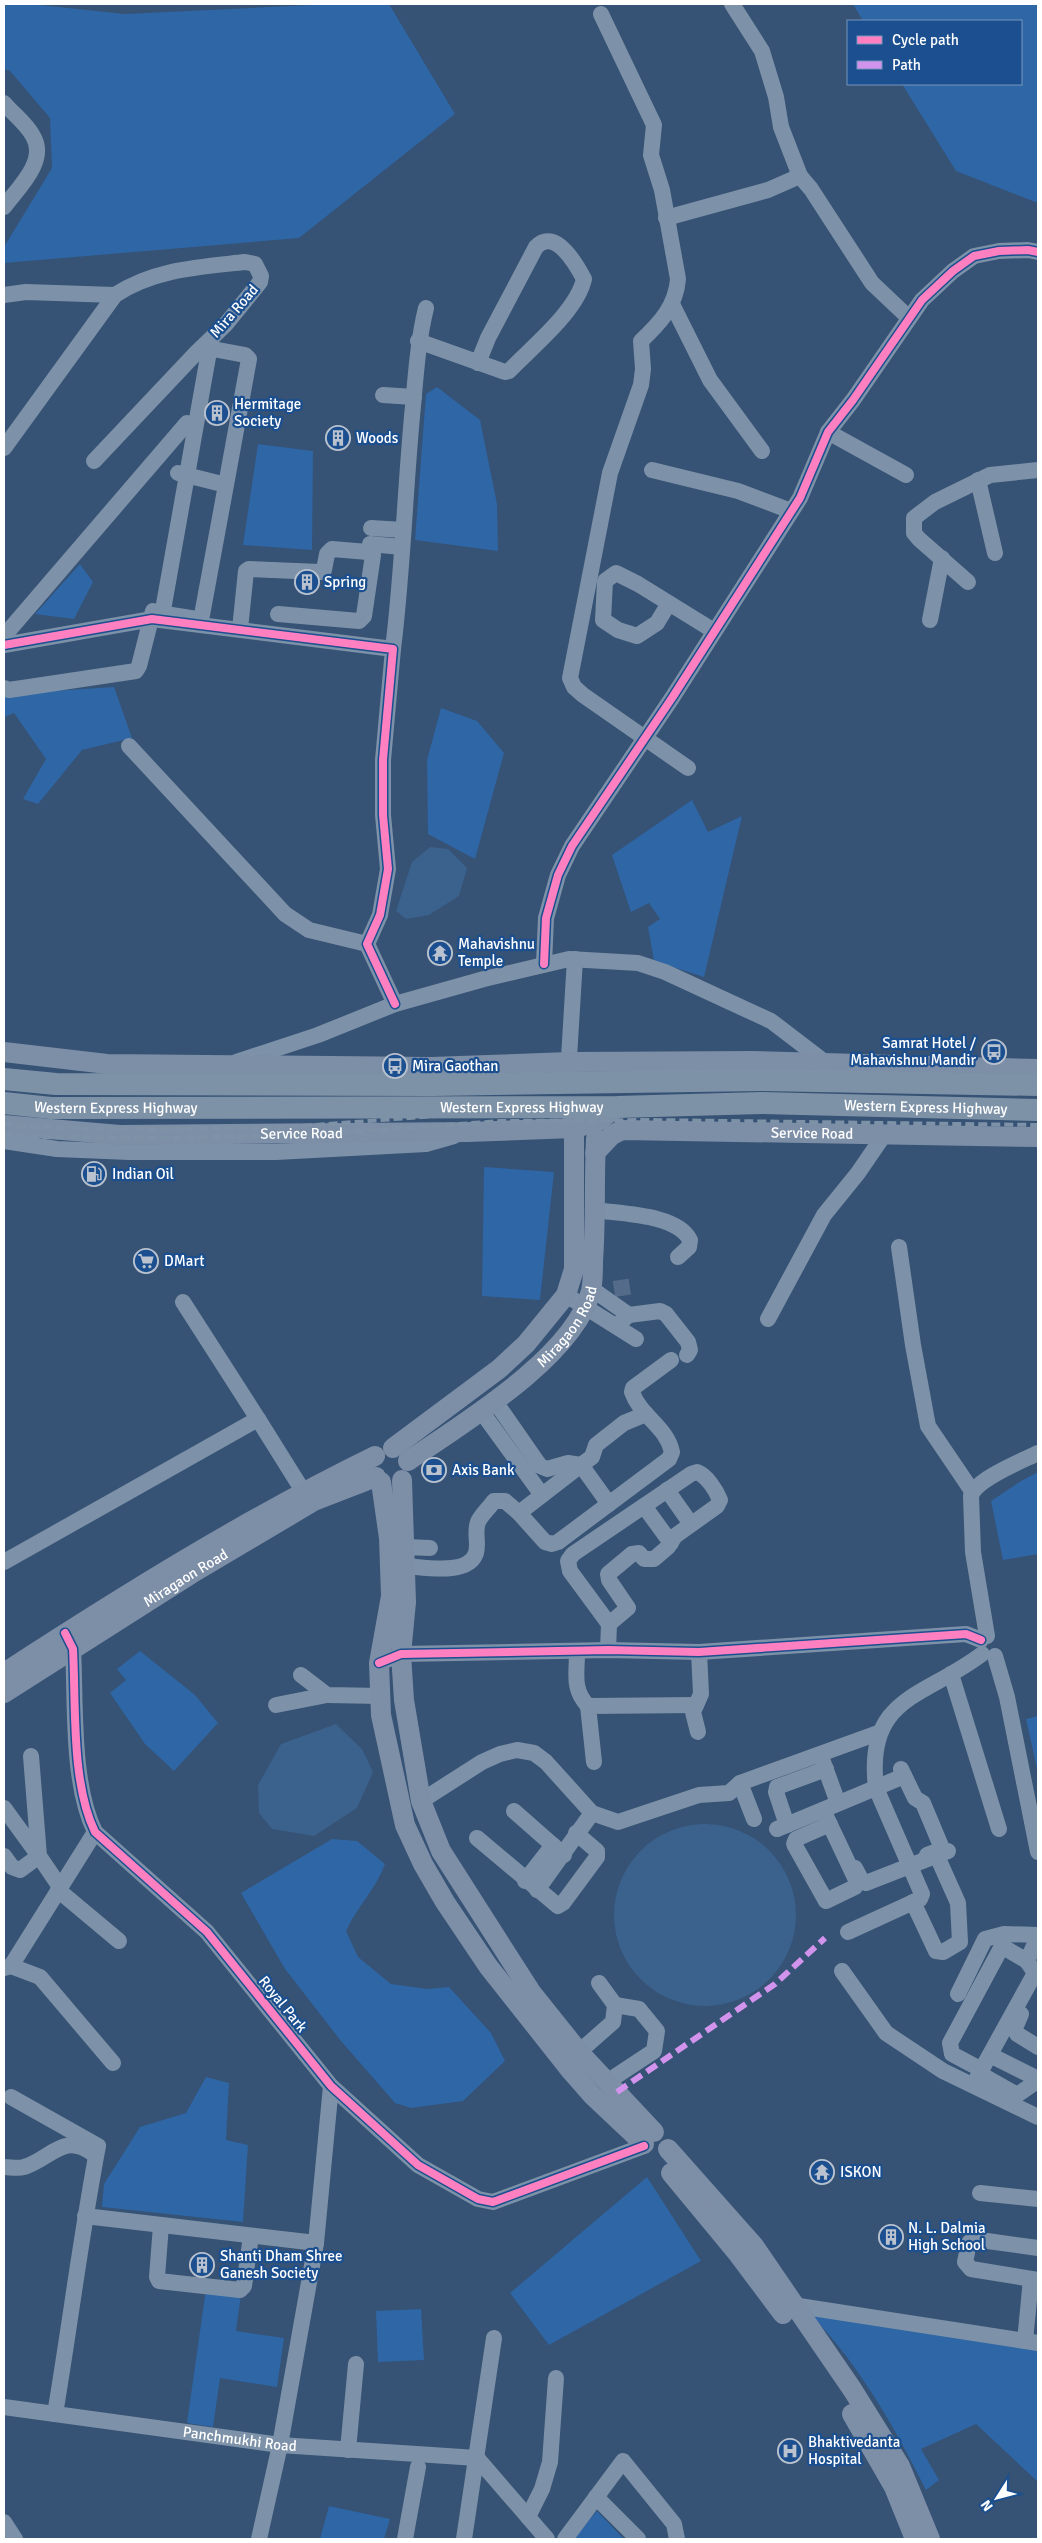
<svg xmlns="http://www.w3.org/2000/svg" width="1042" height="2543" viewBox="0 0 1042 2543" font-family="Signika,sans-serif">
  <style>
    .green { fill: #2f66a5 }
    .water { fill: #3b618d }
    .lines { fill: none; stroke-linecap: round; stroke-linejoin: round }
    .minor-tunnel { stroke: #546c89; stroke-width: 16; stroke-dasharray: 16 8; stroke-linecap: butt }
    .minor { stroke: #7d92a8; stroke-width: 16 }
    .major { stroke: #7d8ea7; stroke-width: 20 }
    .highway { stroke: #7e92a7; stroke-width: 22 }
    .rail { stroke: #7e92a7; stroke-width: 4; stroke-dasharray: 9 4; stroke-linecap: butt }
    .quiet { stroke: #d193ec; stroke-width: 6; stroke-dasharray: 12 6; stroke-linecap: butt }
    .cycleway-casing { stroke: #1b4f8f; stroke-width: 11 }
    .cycleway { stroke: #ff80c0; stroke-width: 8 }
    .labels { text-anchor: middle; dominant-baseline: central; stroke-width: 4.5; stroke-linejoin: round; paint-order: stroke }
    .street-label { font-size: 15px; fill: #fff; stroke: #1b4f8f }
    .poi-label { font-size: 15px; fill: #fff; stroke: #1b4f8f; text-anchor: start }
  </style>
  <rect width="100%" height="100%" fill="#365274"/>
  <path class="green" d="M4,4H30L125,14L334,4H389L455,114L299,238L4,263V247L52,168L50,118L10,71L4,69Z
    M853,4H1038V203L956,171L902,84H1021V21H863Z
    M437,387L480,420L497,504L498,551L415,540L426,394Z
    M258,444L313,451L312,550L243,545Z
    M80,564L93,582L74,619L35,614Z
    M114,687L132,738L82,750L38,804L23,799L46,759L14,713L4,717V694Z
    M441,708L477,721L504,753L475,859L428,834L427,760Z
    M692,800L708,832L742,816L704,977L654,961L648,927L660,919L649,903L631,912L612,855Z
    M484,1167L554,1172L540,1300L482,1296Z
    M1038,1472V1554L1003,1560L991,1501L1021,1481Z
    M140,1651L195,1695L218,1723L174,1771L145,1744L110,1693L126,1680L117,1669Z
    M1038,1716V1773L1026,1719Z
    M332,1839L357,1841L385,1864C376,1889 357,1907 346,1931L358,1957L391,1984L427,1989L449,1987L491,2033L505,2061L463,2101L411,2108L395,2103L341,2041L285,1969L241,1893Z
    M206,2077L229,2083L226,2140L248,2145L243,2222L102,2207L104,2184L140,2127L186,2113Z
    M647,2177L701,2261L549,2345L510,2293Z
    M206,2289L241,2294L236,2331L284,2338L277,2387L220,2378L213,2427L187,2423Z
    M421,2309L424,2360L378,2362L376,2311Z
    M811,2315L1038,2349V2482L976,2424L921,2449L939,2480L926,2490C894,2426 860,2366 811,2315Z
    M329,2506L390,2519L384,2539H320Z
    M597,2511L624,2539H572Z"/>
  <path class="water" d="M430,847L448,849L467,868L459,896L429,915L406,919L396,911L412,862Z
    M336,1724L362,1749L373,1772L357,1808L314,1836L272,1829L259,1813L258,1785L281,1744Z
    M614 1915a91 91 0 1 1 182 0a91 91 0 1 1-182 0Z"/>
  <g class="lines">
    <path class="minor-tunnel" d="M614,1289L634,1286"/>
    <g class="minor">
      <path d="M732,4L762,51L776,97L781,127L800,176"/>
      <path d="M601,14L654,125L651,155L662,190L678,279C676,306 660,323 641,341L643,369L641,385L610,473L570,678L574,687L583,695L688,768"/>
      <path d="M4,103C13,114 26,123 33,136C48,161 18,188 4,207"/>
      <path d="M666,218L768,190L800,176L811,189L872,283L909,318"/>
      <path d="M4,295L26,292L115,295"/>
      <path d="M673,306L710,380L762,451"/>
      <path d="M418,341L505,372L509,371C532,347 577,311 584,279C576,264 555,227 536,247L488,338L478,363"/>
      <path d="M383,395L414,397"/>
      <path d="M828,432L906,475"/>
      <path d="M4,448L115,295C154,269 200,267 245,262L255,264L261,276L260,282L226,324L196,353L94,461"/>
      <path d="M652,470L738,491L791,511"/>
      <path d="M178,473L226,485L202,615L197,619L165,614L163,610L208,357L209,351L213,349L245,355L249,359L226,485"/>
      <path d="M978,480L995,553"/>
      <path d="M371,528L403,530"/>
      <path d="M370,544L402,547"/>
      <path d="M968,582L919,539L914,533V518L935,502L990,475L1038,470"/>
      <path d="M669,603L657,623L637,636L618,630L603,620L605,581L616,573L638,584L714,631"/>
      <path d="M930,620L942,558"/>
      <path d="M240,629L246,571L249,569L320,572L324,570L327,554L332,549L368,552L373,555L364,616L359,621L278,614"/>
      <path d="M4,636L187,423"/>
      <path d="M4,645L152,619L393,649L383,760V815L388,869L380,915L367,944L395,1004"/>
      <path d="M393,649C403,569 405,487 413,406C416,373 418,341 426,308"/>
      <path d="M4,688L9,690L136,671L139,666L153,611"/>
      <path d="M129,746L285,914L309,930L367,944"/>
      <path d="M544,964L546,918L558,875L572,846L672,698L800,498L828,432L853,400L922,300L953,271L974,256L999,251L1028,250L1038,252"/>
      <path d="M236,1062L318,1035L395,1004L484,979L569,959L638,963L665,972L771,1021L826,1063"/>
      <path d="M568,1074L575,959"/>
      <path d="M4,1141L57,1149L129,1152H276L426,1144L454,1136"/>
      <path d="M595,1210C621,1214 677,1214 690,1240L689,1247L678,1257"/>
      <path d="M899,1247L913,1345L928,1426L972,1491"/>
      <path d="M592,1289L629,1315"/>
      <path d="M566,1295L636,1339"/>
      <path d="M768,1319L824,1215L858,1173L884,1135"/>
      <path d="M616,1326L629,1315L660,1311L666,1314L688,1342L690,1350L687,1355"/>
      <path d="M494,1400L540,1466L547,1469L568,1463L581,1465L592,1457L596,1445L624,1423L646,1414"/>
      <path d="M481,1411L542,1495"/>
      <path d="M258,1419L303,1491"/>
      <path d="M667,1490L691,1524"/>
      <path d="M644,1506L671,1543"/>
      <path d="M519,1513L545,1542L552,1544L558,1542L669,1459L672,1452C667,1427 640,1416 632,1392L633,1388L671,1360"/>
      <path d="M405,1547L430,1548"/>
      <path d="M4,1562L258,1419L183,1302"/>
      <path d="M405,1566C424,1567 469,1576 476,1553C479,1542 474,1532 478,1522C481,1515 489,1508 494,1501H505L519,1513L581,1465L609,1504"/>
      <path d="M987,1636L973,1552L971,1496C976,1479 1022,1461 1038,1453"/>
      <path d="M69,1641L73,1649C76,1704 71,1783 95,1832L207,1932L331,2086L418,2165L478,2199L493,2202L644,2146"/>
      <path d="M608,1650L609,1624L570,1571L568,1561L573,1554L691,1474L697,1472C707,1476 716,1490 720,1500L717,1506L675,1536L668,1547L654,1559H644L639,1553L632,1554L608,1574L609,1580L628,1608L609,1624"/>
      <path d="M577,1652C577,1674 572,1689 588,1706"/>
      <path d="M995,1656L1007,1697L1038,1852"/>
      <path d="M379,1663L401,1654L608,1650L699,1652L966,1634L981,1640"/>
      <path d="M951,1674L999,1829"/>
      <path d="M301,1675L327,1695L381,1696"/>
      <path d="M276,1705L327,1695"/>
      <path d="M698,1732L693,1712L701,1694L699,1652"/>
      <path d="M31,1756L39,1856L60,1887"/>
      <path d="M822,1759L838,1803"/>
      <path d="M594,1762L588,1706L696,1705"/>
      <path d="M901,1769L915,1798L923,1803L941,1846L940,1850L927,1855"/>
      <path d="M740,1783L754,1819"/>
      <path d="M421,1801L482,1762L500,1754L517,1750L534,1753L546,1762L592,1813L618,1822L699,1795L729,1793L740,1783L878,1733"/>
      <path d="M4,1808L39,1856L20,1870L12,1867L4,1856"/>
      <path d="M823,1810L857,1882L855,1887L826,1901L794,1844L796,1839L830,1824"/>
      <path d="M514,1811L564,1855"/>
      <path d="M787,1825L776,1792L777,1787L826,1769"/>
      <path d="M777,1829L904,1776"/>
      <path d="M477,1838L558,1906L563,1903L597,1857V1851L576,1833"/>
      <path d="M855,1868L862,1881L866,1883L948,1851"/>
      <path d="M525,1881L553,1845"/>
      <path d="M58,1890L119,1941"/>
      <path d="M537,1890L592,1813"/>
      <path d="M913,1902L936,1951L943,1952L960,1942L958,1903L937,1856"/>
      <path d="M848,1932L920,1899L922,1894L876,1788C865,1696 924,1698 982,1654"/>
      <path d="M11,1966L40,1977L113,2063"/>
      <path d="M4,1968L11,1966L95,1832"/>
      <path d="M842,1971L886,2033L943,2071L1038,2117"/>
      <path d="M958,1994L985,1939L1004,1934L1038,1935"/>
      <path d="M1021,2014L1015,2028L1017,2034L1038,2047"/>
      <path d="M579,2052L613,2022L615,2005L599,1983"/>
      <path d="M982,2070L952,2054L950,2043L1001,1948H1005L1027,1961L1038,1937"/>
      <path d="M980,2074L1017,2095L1033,2084L1035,2080L1032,2076L990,2055"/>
      <path d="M977,2078L1035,1973L1027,1961"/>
      <path d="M607,2082L654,2051L657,2031L639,2009L615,2005"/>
      <path d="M11,2097L98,2146C81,2235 70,2325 55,2414"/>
      <path d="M4,2167C10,2167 18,2169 24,2167C51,2159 63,2132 92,2153"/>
      <path d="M980,2193L1038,2199"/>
      <path d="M85,2216L316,2243"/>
      <path d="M161,2225L157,2277L159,2281L240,2290L244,2286L251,2236"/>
      <path d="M1038,2248L973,2239L969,2243L965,2262L971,2269L1038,2280"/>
      <path d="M786,2304L1038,2343"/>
      <path d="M1025,2341L1031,2279"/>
      <path id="s1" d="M4,2407L280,2445L477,2458"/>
      <path d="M348,2450L356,2364"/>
      <path d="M477,2458L547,2539"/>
      <path d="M596,2497L638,2539"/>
      <path d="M528,2517L542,2489L550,2462L556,2378"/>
      <path d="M4,2522L15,2539"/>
      <path d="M259,2539L280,2445L316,2243L331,2086"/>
      <path d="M405,2539L418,2467"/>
      <path d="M464,2539L494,2338"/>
      <path d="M565,2539L623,2461L674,2524L677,2539"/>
    </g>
    <g class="major">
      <path d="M4,1052L107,1064L431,1067L569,1062L751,1061L1038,1069"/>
      <path id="s2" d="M4,1125L120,1135L468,1132L574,1128L597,1122L617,1107"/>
      <path id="s3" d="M595,1153L612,1135L622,1130L1038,1137"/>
      <path d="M393,1448L499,1369L526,1344L566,1295L574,1269V1115"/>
      <path id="s4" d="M408,1461C462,1424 574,1357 591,1291C593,1282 593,1270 593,1261C596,1220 594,1180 596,1139"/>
      <path d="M402,1480L406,1602L401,1654L404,1700L421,1801L441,1851L531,1992L579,2052L654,2132"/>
      <path d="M381,1482L389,1538L391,1596L379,1663L381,1715L405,1825L423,1864L445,1902L488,1966L571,2071L592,2095L644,2144"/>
      <path d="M4,1673C124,1595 246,1519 375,1456"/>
      <path id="s5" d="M4,1693L191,1574L314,1501L376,1477"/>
      <path d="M668,2149L754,2246L852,2389L900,2466L930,2539"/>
      <path d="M671,2173L738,2254L783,2314"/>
      <path d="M852,2414L894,2487L915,2539"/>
    </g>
    <g class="highway">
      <path d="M4,1079L56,1084L433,1085L761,1080L1038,1085"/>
      <path id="s6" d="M4,1103L51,1108L617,1107L762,1103L1038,1110"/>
    </g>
    <path class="rail" d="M4,1124L31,1127L160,1129L289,1127L501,1111L648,1110L1038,1116
      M4,1134L30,1137L160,1138L289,1136L501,1121L648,1120L1038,1125"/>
    <path class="quiet" d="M617,2092L775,1984L825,1938"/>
    <defs>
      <path id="cycleway" d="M4,645L152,619L393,649L383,760V815L388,869L380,915L367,944L395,1004
        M544,964L546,918L558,875L572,846L672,698L800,498L828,432L853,400L922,300L953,271L974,256L999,251L1028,250L1038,252
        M65,1633L73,1649C76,1704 71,1783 95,1832L207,1932L331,2086L418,2165L478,2199L493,2202L644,2146
        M379,1663L401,1654L608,1650L699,1652L966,1634L981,1640"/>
    </defs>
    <use href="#cycleway" class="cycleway-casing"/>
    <use href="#cycleway" class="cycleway"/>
  </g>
  <defs>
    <symbol id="building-ring" viewBox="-11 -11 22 22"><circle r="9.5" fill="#1b4f8f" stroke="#b9c2ce" stroke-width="1.5"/><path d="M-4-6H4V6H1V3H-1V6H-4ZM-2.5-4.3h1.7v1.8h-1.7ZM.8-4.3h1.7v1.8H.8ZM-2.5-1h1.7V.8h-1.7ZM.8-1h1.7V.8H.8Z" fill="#b9c2ce"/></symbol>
    <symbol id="temple-ring" viewBox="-11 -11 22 22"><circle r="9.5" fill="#1b4f8f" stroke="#b9c2ce" stroke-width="1.5"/><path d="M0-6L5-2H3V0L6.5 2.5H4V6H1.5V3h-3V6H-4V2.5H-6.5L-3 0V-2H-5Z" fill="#b9c2ce"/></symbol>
    <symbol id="bus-ring" viewBox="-11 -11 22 22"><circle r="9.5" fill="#1b4f8f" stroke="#b9c2ce" stroke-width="1.5"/><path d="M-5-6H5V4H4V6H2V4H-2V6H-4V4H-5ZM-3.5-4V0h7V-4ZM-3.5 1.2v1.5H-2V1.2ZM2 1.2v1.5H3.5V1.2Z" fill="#b9c2ce"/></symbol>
    <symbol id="fuel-ring" viewBox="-11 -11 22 22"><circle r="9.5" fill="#1b4f8f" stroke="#b9c2ce" stroke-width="1.5"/><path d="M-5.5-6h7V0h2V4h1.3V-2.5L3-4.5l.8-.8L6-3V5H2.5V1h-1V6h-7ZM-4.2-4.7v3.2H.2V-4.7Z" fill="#b9c2ce"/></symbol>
    <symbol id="supermarket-ring" viewBox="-11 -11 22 22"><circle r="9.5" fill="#1b4f8f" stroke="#b9c2ce" stroke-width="1.5"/><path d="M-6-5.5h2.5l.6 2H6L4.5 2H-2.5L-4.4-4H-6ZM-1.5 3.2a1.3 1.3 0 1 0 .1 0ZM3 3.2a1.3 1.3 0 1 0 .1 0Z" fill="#b9c2ce"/></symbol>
    <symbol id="bank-ring" viewBox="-11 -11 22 22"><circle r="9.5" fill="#1b4f8f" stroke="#b9c2ce" stroke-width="1.5"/><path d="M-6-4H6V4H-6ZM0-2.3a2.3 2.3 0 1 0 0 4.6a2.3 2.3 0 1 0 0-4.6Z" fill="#b9c2ce"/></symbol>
    <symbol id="hospital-ring" viewBox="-11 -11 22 22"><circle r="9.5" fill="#1b4f8f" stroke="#b9c2ce" stroke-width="1.5"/><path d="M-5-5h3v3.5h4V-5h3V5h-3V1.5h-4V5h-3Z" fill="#b9c2ce"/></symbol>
  </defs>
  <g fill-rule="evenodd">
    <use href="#building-ring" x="203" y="399" width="28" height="28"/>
    <use href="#building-ring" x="324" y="424" width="28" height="28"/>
    <use href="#building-ring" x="293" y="568" width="28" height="28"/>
    <use href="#temple-ring" x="426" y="939" width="28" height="28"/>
    <use href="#bus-ring" x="980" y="1038" width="28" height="28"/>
    <use href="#bus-ring" x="381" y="1052" width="28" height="28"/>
    <use href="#fuel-ring" x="80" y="1160" width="28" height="28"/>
    <use href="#supermarket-ring" x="132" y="1247" width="28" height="28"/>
    <use href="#bank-ring" x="420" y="1456" width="28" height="28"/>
    <use href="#temple-ring" x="808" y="2158" width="28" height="28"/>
    <use href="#building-ring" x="877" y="2223" width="28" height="28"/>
    <use href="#building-ring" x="188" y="2251" width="28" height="28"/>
    <use href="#hospital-ring" x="776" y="2437" width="28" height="28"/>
  </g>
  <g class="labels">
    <g class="street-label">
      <text transform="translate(234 311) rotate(-49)">Mira Road</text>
      <text stroke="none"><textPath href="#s6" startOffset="112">Western Express Highway</textPath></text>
      <text stroke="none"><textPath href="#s6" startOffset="518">Western Express Highway</textPath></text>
      <text stroke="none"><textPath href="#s6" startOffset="922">Western Express Highway</textPath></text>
      <text stroke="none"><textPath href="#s2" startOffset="298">Service Road</textPath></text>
      <text stroke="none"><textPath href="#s3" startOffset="226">Service Road</textPath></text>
      <text stroke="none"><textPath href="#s4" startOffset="211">Miragaon Road</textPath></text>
      <text stroke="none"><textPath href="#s5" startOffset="215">Miragaon Road</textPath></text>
      <text transform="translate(283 2004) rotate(51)">Royal Park</text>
      <text stroke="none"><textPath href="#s1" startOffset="238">Panchmukhi Road</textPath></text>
    </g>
    <g class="poi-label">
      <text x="234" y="404">Hermitage<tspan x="234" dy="17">Society</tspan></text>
      <text x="356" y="438">Woods</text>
      <text x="324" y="582">Spring</text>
      <text x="458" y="944">Mahavishnu<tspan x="458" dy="17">Temple</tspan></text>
      <text x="976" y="1043" text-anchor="end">Samrat Hotel /<tspan x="976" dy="17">Mahavishnu Mandir</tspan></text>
      <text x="412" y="1066">Mira Gaothan</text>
      <text x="112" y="1174">Indian Oil</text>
      <text x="164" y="1261">DMart</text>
      <text x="452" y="1470">Axis Bank</text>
      <text x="840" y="2172">ISKON</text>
      <text x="908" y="2228">N. L. Dalmia<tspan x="908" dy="17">High School</tspan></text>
      <text x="220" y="2256">Shanti Dham Shree<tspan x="220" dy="17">Ganesh Society</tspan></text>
      <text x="808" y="2442">Bhaktivedanta<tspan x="808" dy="17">Hospital</tspan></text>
    </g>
  </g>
  <rect width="1042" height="2543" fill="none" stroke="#ffffff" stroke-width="10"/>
  <rect x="847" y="20" width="175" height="65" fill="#1b4f8f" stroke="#7695bc"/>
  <rect x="857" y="36" width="25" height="8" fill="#ff80c0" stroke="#7695bc"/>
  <text x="892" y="45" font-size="15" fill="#ffffff">Cycle path</text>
  <rect x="857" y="61" width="25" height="8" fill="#d193ec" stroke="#7695bc"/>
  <text x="892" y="70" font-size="15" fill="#ffffff">Path</text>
  <g transform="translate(997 2498) rotate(234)" stroke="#1b4f8f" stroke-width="4" paint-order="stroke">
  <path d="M0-4L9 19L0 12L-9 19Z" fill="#ffffff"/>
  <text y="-8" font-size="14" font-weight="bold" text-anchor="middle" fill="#ffffff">N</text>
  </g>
</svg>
